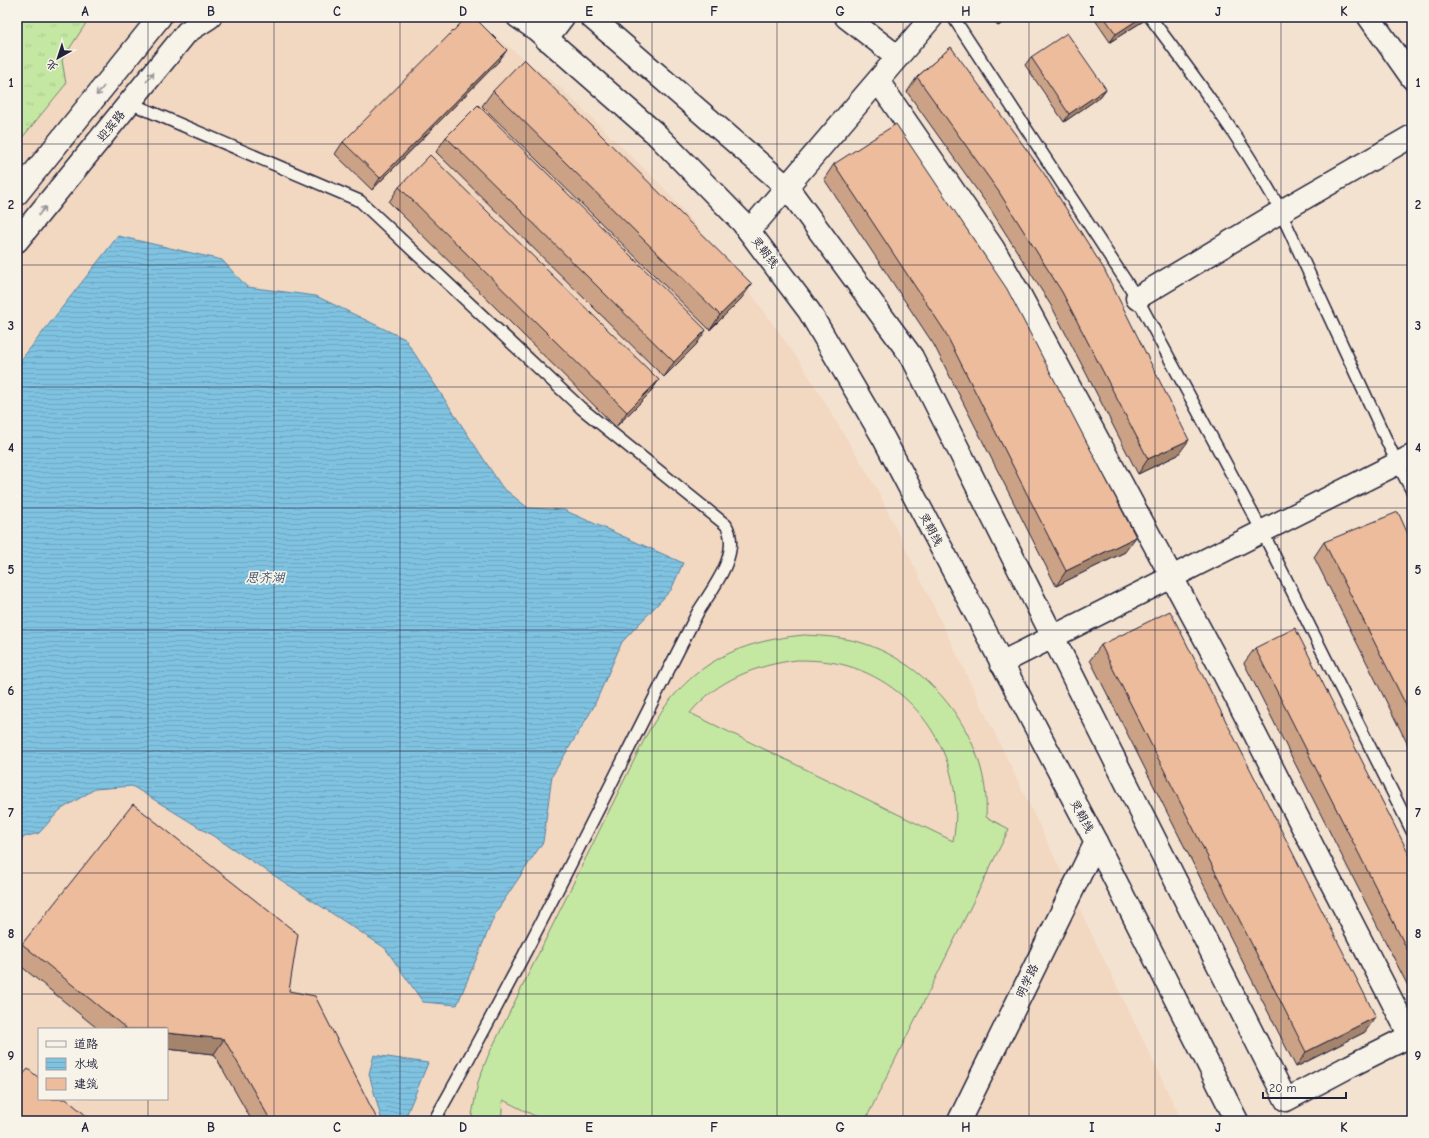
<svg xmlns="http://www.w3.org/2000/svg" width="1429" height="1138" viewBox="0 0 1429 1138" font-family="'Comic Neue','LXGW WenKai TC',sans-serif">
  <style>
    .built { fill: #f2d7c1; fill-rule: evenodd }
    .grass { fill: url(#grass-tufts); stroke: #73856e }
    .pitch { fill: #c4e8a2; stroke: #73856e; fill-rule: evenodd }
    .water { fill: url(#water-rules); stroke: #5a839f }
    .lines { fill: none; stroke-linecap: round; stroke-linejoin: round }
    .lane-casing { stroke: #22223b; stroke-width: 14 }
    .street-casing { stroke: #22223b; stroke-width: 25 }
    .secondary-casing { stroke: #22223b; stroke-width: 25 }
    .lane { stroke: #f7f3e8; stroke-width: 11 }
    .street { stroke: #f7f3e8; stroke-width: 22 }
    .secondary { stroke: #f7f3e8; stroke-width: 22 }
    .wall { fill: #cba286; stroke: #22223b }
    .shaded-wall { fill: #a5846d; stroke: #22223b }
    .building { fill: #ecbc9c; stroke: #22223b }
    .oneway { stroke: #97959a }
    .grid { fill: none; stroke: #22223b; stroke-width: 1; stroke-opacity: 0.55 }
    .labels { text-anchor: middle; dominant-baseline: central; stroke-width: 3.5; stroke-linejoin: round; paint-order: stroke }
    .street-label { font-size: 12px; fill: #22223b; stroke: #f7f3e8 }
    .water-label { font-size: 13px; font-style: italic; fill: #3e526d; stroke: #f7f3e8 }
    .neatline { fill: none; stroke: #22223b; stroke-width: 1.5 }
    .grid-label { font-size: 13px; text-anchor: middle; font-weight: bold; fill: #22223b }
  </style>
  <defs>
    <pattern id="grass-tufts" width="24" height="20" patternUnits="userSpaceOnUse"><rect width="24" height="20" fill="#c4e8a2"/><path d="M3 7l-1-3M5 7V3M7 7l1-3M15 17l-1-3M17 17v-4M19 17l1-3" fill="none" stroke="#a8c78c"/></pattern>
    <pattern id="water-rules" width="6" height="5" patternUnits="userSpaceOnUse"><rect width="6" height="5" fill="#80c3e1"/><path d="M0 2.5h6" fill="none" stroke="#6ea7c2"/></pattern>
  </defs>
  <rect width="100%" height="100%" fill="#f4e2d1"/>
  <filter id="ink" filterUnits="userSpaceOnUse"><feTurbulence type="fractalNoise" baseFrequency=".025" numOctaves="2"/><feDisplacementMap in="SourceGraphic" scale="8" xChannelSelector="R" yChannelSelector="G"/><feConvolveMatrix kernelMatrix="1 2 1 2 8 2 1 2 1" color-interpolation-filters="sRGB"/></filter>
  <g filter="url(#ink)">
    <path class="built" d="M17,17H471L562,89L662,186L735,271L801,363L877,489L1182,1121H17ZM39,1029H167V1099H39Z"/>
    <path class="grass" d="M17,17H90L62,60L66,84L17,144Z"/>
    <path class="pitch" d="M804,635C823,636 841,637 859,642C932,663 991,740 986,817L1009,829L865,1121H545L503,1100L501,1121H471L478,1082L488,1056L647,734C685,669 729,642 804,635ZM797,660C814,660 831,661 848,666C922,688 968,766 953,841L690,713C717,680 756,665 797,660Z"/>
    <path class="water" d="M118,236L222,260L247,287L316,296L405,339L502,487L528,508L564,510L683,563L671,590L622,642L593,708L552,776L543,842L496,912L457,1005L423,1002L385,948L218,839L132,786L95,789L60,810L39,833L24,837L17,846V365Z
      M374,1055L428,1063L404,1121H382L369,1074Z"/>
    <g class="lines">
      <defs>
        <path id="lane" d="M953,17L1137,298L1262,531L1412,831
          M1150,17C1195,77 1239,136 1276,202L1397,463L1412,491
          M130,103L360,201L581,408L726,525C742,553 712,589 698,612C611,782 528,955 434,1121"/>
        <path id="street" d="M591,17L787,187L912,357L1286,1100L1350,1066L1412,1035
          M846,17L898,57
          M1369,17L1412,78
          M546,39L563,17
          M878,81L993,248L1020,295L1224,674L1410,1036
          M17,194L160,17
          M749,231L932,17
          M17,241L187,32L210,17
          M1137,298L1280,212L1412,136
          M1001,663L1412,456
          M959,1121L1096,842"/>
        <path id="secondary" d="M518,17L537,30L656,134L742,222L809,311L884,439L1096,842L1237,1121"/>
      </defs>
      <use href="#lane" class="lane-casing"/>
      <use href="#street" class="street-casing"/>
      <use href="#secondary" class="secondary-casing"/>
      <use href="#lane" class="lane"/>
      <use href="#street" class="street"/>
      <use href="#secondary" class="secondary"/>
    </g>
    <path class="wall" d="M992,17H1012L998,26Z
      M1093,17H1146L1145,20L1110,42Z
      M951,47L1178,455L1138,474L1052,307L989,207L907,92L917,77Z
      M1031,57L1106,89L1100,97L1064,122L1025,65Z
      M499,61L372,190L335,154L343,142Z
      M493,91L741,299L710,330L482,106Z
      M446,137L696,345L664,377L436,152Z
      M834,164L1125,552L1056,586L934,345L824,179Z
      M399,187L659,380L648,395L616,427L389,202Z
      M1324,542L1412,543V753L1314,557Z
      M1101,645L1365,1032L1296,1067L1090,660Z
      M1255,648L1412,860V994L1244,663Z
      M22,944L289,991L374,1121H252L214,1054L167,1049V1029H98L17,963V951Z"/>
    <path class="shaded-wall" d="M1006,17H1012L998,26L1004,18Z
      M1142,17H1146L1145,20L1110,42L1116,34Z
      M507,50L499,61L372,190L380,178Z
      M1106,89L1100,97L1064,122L1069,114Z
      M752,284L741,299L710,330L720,315Z
      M706,330L696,345L664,377L674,362Z
      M659,380L648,395L616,427L627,412Z
      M1189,440L1178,455L1138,474L1148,459Z
      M1136,537L1125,552L1056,586L1066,571Z
      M1376,1017L1365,1032L1296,1067L1306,1052Z
      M167,1033L224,1039L214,1054L167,1049Z"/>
    <path class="building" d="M467,17H474L507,50L380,178L343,142Z
      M1104,17H1142L1116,34Z
      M1067,33L1106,89L1069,114L1031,57Z
      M951,47L1043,172L1104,269L1189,440L1148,459L1062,292L999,192L917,77Z
      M524,59L752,284L720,315L493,91Z
      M478,105L706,330L674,362L446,137Z
      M896,124L1007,289L1136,537L1066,571L944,330L834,164Z
      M430,155L659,380L627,412L399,187Z
      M1398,512L1412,543V717L1324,542Z
      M1170,611L1376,1017L1306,1052L1101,645Z
      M1295,628L1412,860V959L1255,648Z
      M133,804L298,934L289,991L315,996L376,1117L374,1121H271L224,1039L167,1033V1029H127L22,944Z
      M28,1069L39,1078V1099H66L93,1121H17V1081Z"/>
    <defs><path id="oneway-shaft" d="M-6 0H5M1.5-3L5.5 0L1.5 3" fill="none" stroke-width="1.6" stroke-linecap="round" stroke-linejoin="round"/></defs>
    <g class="oneway">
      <use href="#oneway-shaft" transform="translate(150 77) rotate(-52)"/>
      <use href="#oneway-shaft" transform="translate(100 91) rotate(129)"/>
      <use href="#oneway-shaft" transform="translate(42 211) rotate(-51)"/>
    </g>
  </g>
  <path class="grid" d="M148,17V1029M274,17V1121M400,17V1121M526,17V1121M652,17V1121M777,17V1121M903,17V1121M1029,17V1121M1155,17V1121M1281,17V1121M17,144H1412M17,265H1412M17,387H1412M17,508H1412M17,630H1412M17,751H1412M17,873H1412M17,994H1412M148,1099V1121"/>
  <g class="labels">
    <g class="street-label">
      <text transform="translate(111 126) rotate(-51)">迎宾路</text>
      <text transform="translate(765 252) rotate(53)">灵朝线</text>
      <text transform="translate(931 529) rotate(62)">灵朝线</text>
      <text transform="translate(1082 816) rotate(62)">灵朝线</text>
      <text transform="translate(1027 981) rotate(-64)">明学路</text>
    </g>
    <g class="water-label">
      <text x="265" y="577">思齐湖</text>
    </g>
  </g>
  <rect width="1429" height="1138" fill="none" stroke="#f7f3e8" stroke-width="44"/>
  <rect x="38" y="1028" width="130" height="72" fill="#f7f3e8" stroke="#a29fa3"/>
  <rect x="46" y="1041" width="20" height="6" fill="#f7f3e8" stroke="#a29fa3"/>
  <text x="74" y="1048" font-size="12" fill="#22223b">道路</text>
  <rect x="46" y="1058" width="20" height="12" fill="url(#water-rules)" stroke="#a29fa3"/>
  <text x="74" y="1068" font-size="12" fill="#22223b">水域</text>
  <rect x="46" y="1078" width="20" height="12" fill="#ecbc9c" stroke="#a29fa3"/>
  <text x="74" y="1088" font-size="12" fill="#22223b">建筑</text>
  <g transform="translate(58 58) rotate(219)" stroke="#f7f3e8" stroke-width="3" paint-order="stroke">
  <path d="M0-3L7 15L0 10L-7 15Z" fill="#22223b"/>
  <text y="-6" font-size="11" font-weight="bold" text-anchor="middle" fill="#22223b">北</text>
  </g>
  <path d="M1263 1092v6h83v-6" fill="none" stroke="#22223b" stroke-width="2"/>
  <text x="1269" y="1092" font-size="12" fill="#22223b" stroke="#f7f3e8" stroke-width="3" paint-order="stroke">20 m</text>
  <rect x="22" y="22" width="1385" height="1094" class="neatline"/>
  <g class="grid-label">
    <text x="85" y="16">A</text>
    <text x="211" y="16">B</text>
    <text x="337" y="16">C</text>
    <text x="463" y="16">D</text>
    <text x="589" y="16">E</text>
    <text x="714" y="16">F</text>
    <text x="840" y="16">G</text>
    <text x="966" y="16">H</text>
    <text x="1092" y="16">I</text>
    <text x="1218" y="16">J</text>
    <text x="1344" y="16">K</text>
    <text x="11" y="87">1</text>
    <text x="1418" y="87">1</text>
    <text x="11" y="209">2</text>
    <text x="1418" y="209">2</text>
    <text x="11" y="330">3</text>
    <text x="1418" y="330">3</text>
    <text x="11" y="452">4</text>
    <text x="1418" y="452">4</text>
    <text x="11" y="574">5</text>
    <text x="1418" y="574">5</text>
    <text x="11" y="695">6</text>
    <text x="1418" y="695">6</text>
    <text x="11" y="817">7</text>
    <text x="1418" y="817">7</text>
    <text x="11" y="938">8</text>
    <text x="1418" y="938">8</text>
    <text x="11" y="1060">9</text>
    <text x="1418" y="1060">9</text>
    <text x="85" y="1132">A</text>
    <text x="211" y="1132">B</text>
    <text x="337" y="1132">C</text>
    <text x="463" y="1132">D</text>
    <text x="589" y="1132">E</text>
    <text x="714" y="1132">F</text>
    <text x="840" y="1132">G</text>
    <text x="966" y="1132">H</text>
    <text x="1092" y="1132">I</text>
    <text x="1218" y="1132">J</text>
    <text x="1344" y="1132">K</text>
  </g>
</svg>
